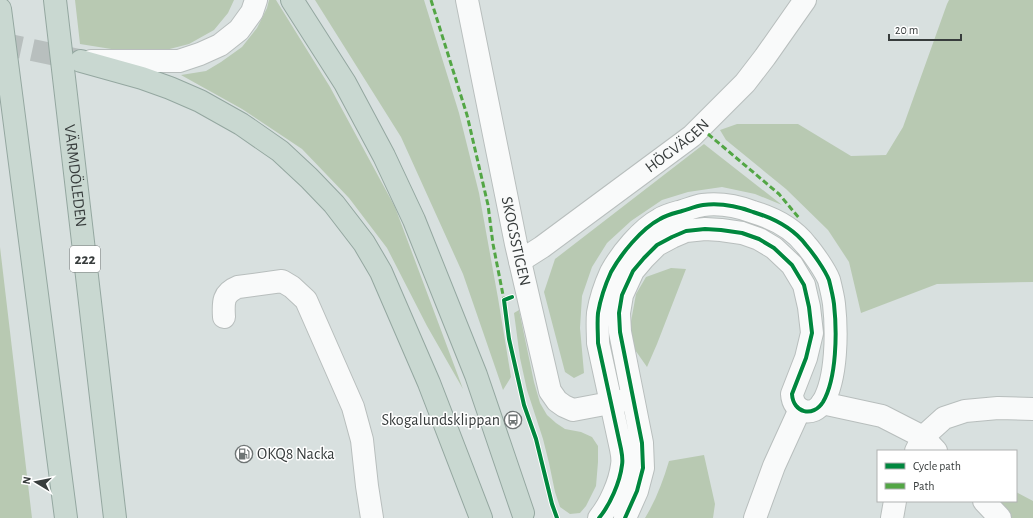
<svg xmlns="http://www.w3.org/2000/svg" width="1033" height="518" viewBox="0 0 1033 518" font-family="'Alegreya Sans',sans-serif">
  <style>
    .green { fill: #b8c9b2 }
    .lines { fill: none; stroke-linecap: round; stroke-linejoin: round }
    .highway-tunnel { stroke: #b8bfbe; stroke-width: 22; stroke-dasharray: 22 11; stroke-linecap: butt }
    .minor-casing { stroke: #b8bebd; stroke-width: 24 }
    .highway-casing { stroke: #94a7a0; stroke-width: 24 }
    .minor { stroke: #f9fafa; stroke-width: 22 }
    .highway { stroke: #c9d8d1; stroke-width: 22 }
    .quiet { stroke: #53a645; stroke-width: 3; stroke-dasharray: 6 3; stroke-linecap: butt }
    .cycleway-casing { stroke: #fff; stroke-width: 6 }
    .cycleway { stroke: #00873e; stroke-width: 4 }
    .labels { text-anchor: middle; dominant-baseline: central; stroke-width: 3; stroke-linejoin: round; paint-order: stroke }
    .shield { fill: #fff; stroke: #737676; stroke-width: 1 }
    .shield-label { font-size: 15px; font-weight: bold; fill: #373c3c }
    .street-label { font-size: 16px; fill: #373c3c; stroke: #fff }
    .poi-label { font-size: 16px; fill: #373c3c; stroke: #fff; text-anchor: end }
  </style>
  <rect width="100%" height="100%" fill="#d8e0df"/>
  <path class="green" d="M75,0H234L228,13L214,30L189,44L158,52H130L80,44Z
    M269,0H276L330,87L395,207L463,389L427,326L387,248L349,198L302,149L242,109L181,75L206,71L221,62L242,47L257,28L267,8Z
    M315,0H424L459,113L479,193L498,298L511,377L503,390L463,274L401,137Z
    M949,0H1033V282L937,284L861,313L849,262L828,230L786,189L726,140L720,130L737,124H798L851,156L886,155L903,127L947,4Z
    M704,144L782,205L755,194L722,187L688,192L662,200L631,221L607,243L592,267L582,296L580,328L584,373L574,378L565,372L544,292L555,259Z
    M0,247L32,518H0Z
    M671,268L686,269L657,344L647,367L633,347L630,327L636,294L646,277Z
    M519,310L534,382L540,403L547,415L556,423L565,429L581,432L592,437L598,446V462L596,486L586,506L580,513L570,514L560,507L555,492L549,463L543,439L527,390L520,358L514,313Z
    M704,455L715,504L713,518H645C656,500 663,481 669,461Z
    M1016,492L1033,501V518H1009L987,501H1016Z"/>
  <g class="lines">
    <path class="highway-tunnel" d="M0,43L79,60"/>
    <defs>
      <g id="minor">
        <path id="s1" d="M467,0L516,244L550,391L557,401L564,406L573,410L626,400"/>
        <path d="M91,61H179L200,54L220,45L239,30L252,12L256,0"/>
        <path id="s2" d="M520,261L542,247L692,136L745,83L765,57L805,0"/>
        <path d="M224,317C223,302 223,293 238,287L282,281L292,287L306,300L353,407L362,440L367,486L372,518"/>
        <path d="M822,403L882,416L923,437L936,451"/>
        <path d="M916,451L923,437L944,418L965,411L998,408L1033,409"/>
        <path d="M984,501L1000,518"/>
        <path d="M599,518C610,505 620,482 622,465C623,460 622,454 621,449L598,343C598,333 597,323 598,313C600,301 606,283 611,272C621,254 641,229 660,219C666,215 675,213 682,211C689,209 696,206 703,205C719,203 737,206 753,212C773,218 793,228 806,245C813,253 825,270 829,280C831,288 833,296 834,304C837,331 837,378 823,402C813,418 793,413 792,394L806,358L812,333L809,307L804,285L792,265L774,248L759,239L742,233L721,230L705,229L686,231L672,237L657,245L644,258L633,271L622,295L619,313L620,332L642,443L643,468L637,491L625,518"/>
        <path d="M755,518L774,466L800,409"/>
        <path d="M892,518L895,501"/>
      </g>
      <g id="highway">
        <path id="s3" d="M55,0L115,518"/>
        <path d="M292,0L345,83L384,156L414,220L476,375L523,513"/>
        <path d="M0,9L66,518"/>
        <path d="M81,61L142,78L170,88L200,101L241,124L280,151L309,178L334,204L364,243L381,272L429,383L481,518"/>
      </g>
    </defs>
    <use href="#minor" class="minor-casing"/>
    <use href="#highway" class="highway-casing"/>
    <use href="#minor" class="minor"/>
    <use href="#highway" class="highway"/>
    <path class="quiet" d="M431,0L467,115L488,205L493,244L504,300
      M708,134L779,194L799,218"/>
    <defs>
      <path id="cycleway" d="M512,297L504,300L509,339L524,405L536,439L552,504L557,518
        M599,518C610,505 620,482 622,465C623,460 622,454 621,449L598,343C598,333 597,323 598,313C600,301 606,283 611,272C621,254 641,229 660,219C666,215 675,213 682,211C689,209 696,206 703,205C719,203 737,206 753,212C773,218 793,228 806,245C813,253 825,270 829,280C831,288 833,296 834,304C837,331 837,378 823,402C813,418 793,413 792,394L806,358L812,333L809,307L804,285L792,265L774,248L759,239L742,233L721,230L705,229L686,231L672,237L657,245L644,258L633,271L622,295L619,313L620,332L642,443L643,468L637,491L625,518"/>
    </defs>
    <use href="#cycleway" class="cycleway-casing"/>
    <use href="#cycleway" class="cycleway"/>
  </g>
  <defs>
    <symbol id="bus-ring" viewBox="-11 -11 22 22"><circle r="9.5" fill="#fff" stroke="#6f7575" stroke-width="1.5"/><path d="M-5-6H5V4H4V6H2V4H-2V6H-4V4H-5ZM-3.5-4V0h7V-4ZM-3.5 1.2v1.5H-2V1.2ZM2 1.2v1.5H3.5V1.2Z" fill="#6f7575"/></symbol>
    <symbol id="fuel-ring" viewBox="-11 -11 22 22"><circle r="9.5" fill="#fff" stroke="#6f7575" stroke-width="1.5"/><path d="M-5.5-6h7V0h2V4h1.3V-2.5L3-4.5l.8-.8L6-3V5H2.5V1h-1V6h-7ZM-4.2-4.7v3.2H.2V-4.7Z" fill="#6f7575"/></symbol>
  </defs>
  <g fill-rule="evenodd">
    <use href="#bus-ring" x="503" y="410" width="20" height="20"/>
    <use href="#fuel-ring" x="234" y="444" width="20" height="20"/>
  </g>
  <g class="labels">
    <rect class="shield" x="70" y="246" width="30" height="26" rx="3"/>
    <g class="shield-label">
      <text x="85" y="259">222</text>
    </g>
    <g class="street-label">
      <text stroke="none"><textPath href="#s2" startOffset="195">HÖGVÄGEN</textPath></text>
      <text stroke="none"><textPath href="#s3" startOffset="177">VÄRMDÖLEDEN</textPath></text>
      <text stroke="none"><textPath href="#s1" startOffset="246">SKOGSSTIGEN</textPath></text>
    </g>
    <g class="poi-label">
      <text x="500" y="420">Skogalundsklippan</text>
      <text x="257" y="454" text-anchor="start">OKQ8 Nacka</text>
    </g>
  </g>
  <rect x="877" y="450" width="140" height="52" fill="#ffffff" stroke="#afb1b1"/>
  <rect x="885" y="463" width="20" height="6" fill="#00873e" stroke="#afb1b1"/>
  <text x="913" y="470" font-size="12" fill="#373c3c">Cycle path</text>
  <rect x="885" y="483" width="20" height="6" fill="#53a645" stroke="#afb1b1"/>
  <text x="913" y="490" font-size="12" fill="#373c3c">Path</text>
  <g transform="translate(36 482) rotate(280)" stroke="#ffffff" stroke-width="3" paint-order="stroke">
  <path d="M0-3L7 15L0 10L-7 15Z" fill="#373c3c"/>
  <text y="-6" font-size="11" font-weight="bold" text-anchor="middle" fill="#373c3c">N</text>
  </g>
  <path d="M889 34v6h72v-6" fill="none" stroke="#373c3c" stroke-width="2"/>
  <text x="895" y="34" font-size="12" fill="#373c3c" stroke="#ffffff" stroke-width="3" paint-order="stroke">20 m</text>
</svg>
